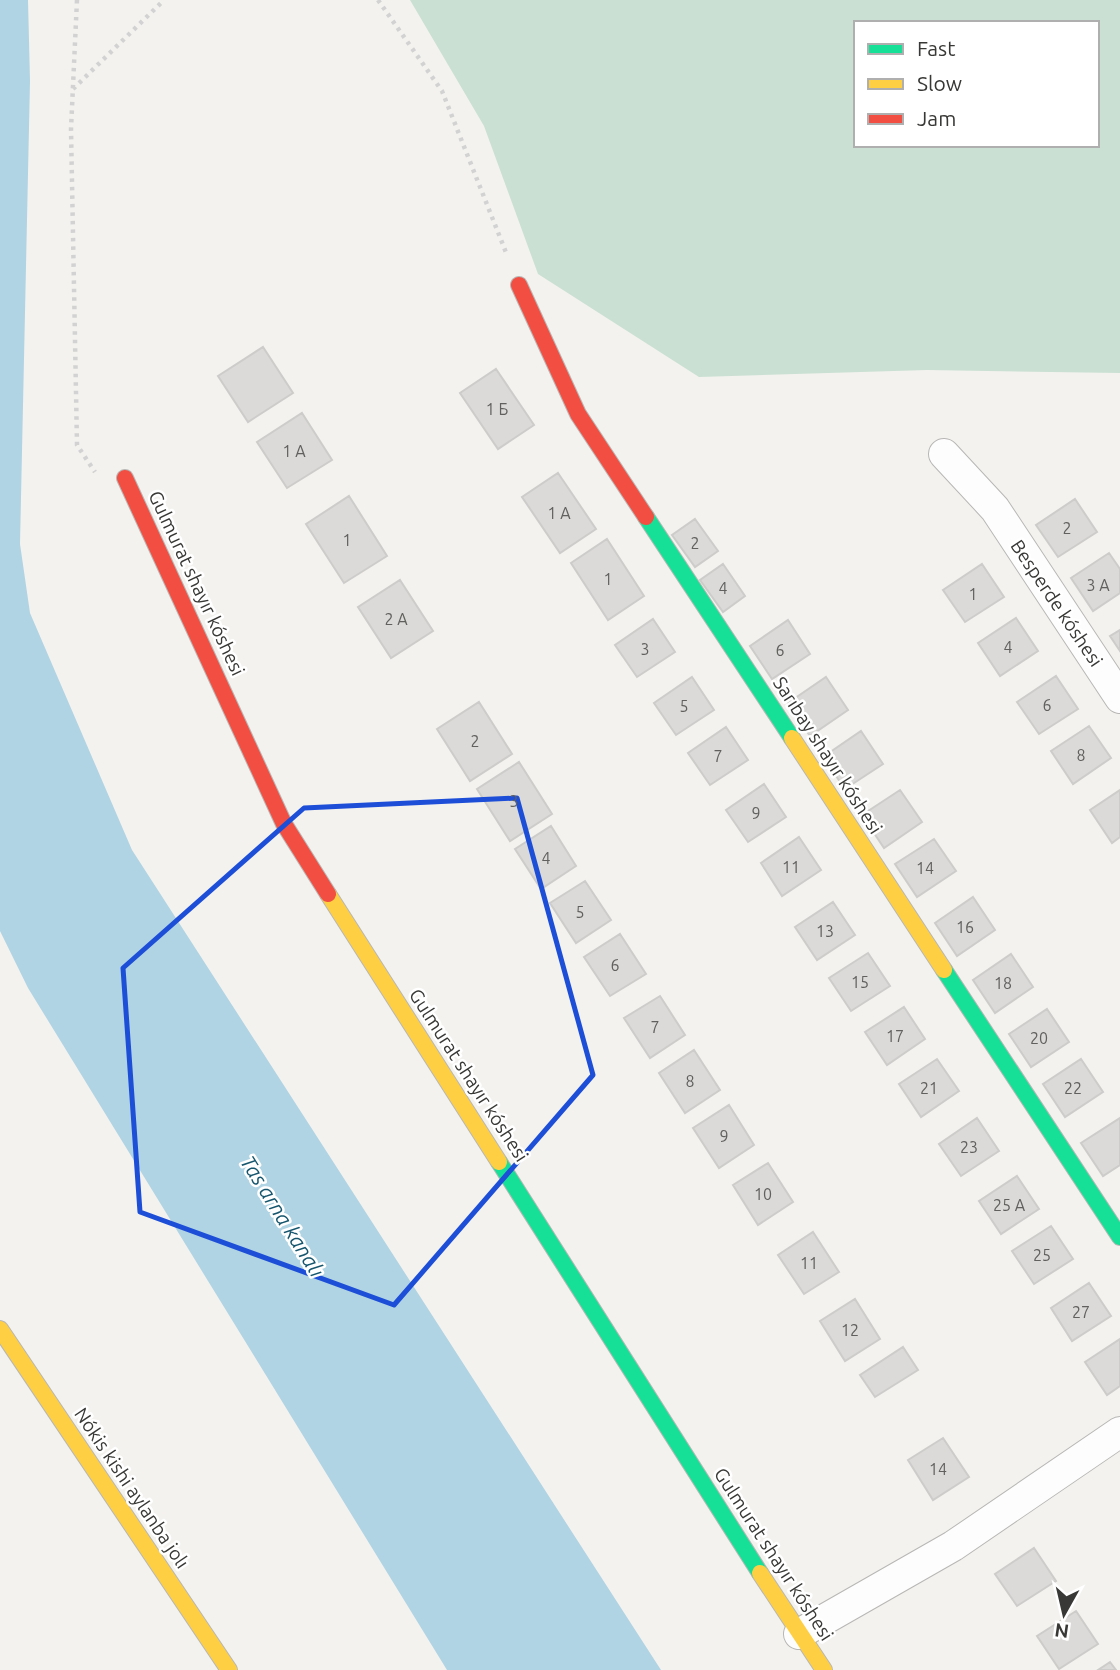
<svg xmlns="http://www.w3.org/2000/svg" width="1120" height="1670" viewBox="0 0 1120 1670" font-family="Ubuntu,sans-serif">
  <style>
    .green { fill: #cae0d2; fill-rule: evenodd }
    .water { fill: #b0d4e3 }
    .building { fill: #dbdad8; stroke: #cdccca; stroke-width: 2 }
    .lines { fill: none; stroke-linecap: round; stroke-linejoin: round }
    .street-casing { stroke: #b8b7b5; stroke-width: 32 }
    .fast-casing { stroke: #b8b7b5; stroke-width: 18 }
    .slow-casing { stroke: #b8b7b5; stroke-width: 18 }
    .jam-casing { stroke: #b8b7b5; stroke-width: 18 }
    .path { stroke: #d2d2d2; stroke-width: 4.5; stroke-dasharray: 3.5 5; stroke-linecap: butt }
    .street { stroke: #fdfdfd; stroke-width: 30 }
    .fast { stroke: #16e098; stroke-width: 16 }
    .slow { stroke: #ffcf43; stroke-width: 16 }
    .jam { stroke: #f24e42; stroke-width: 16 }
    .marked { fill: none; stroke: #1d4ed8; stroke-width: 5; stroke-linejoin: round }
    .labels { text-anchor: middle; dominant-baseline: central; stroke-width: 5; stroke-linejoin: round; paint-order: stroke }
    .number-label { font-size: 16px; fill: #61605e }
    .street-label { font-size: 19px; fill: #383836; stroke: #fff }
    .water-label { font-size: 21px; font-style: italic; fill: #15566e; stroke: #fff }
  </style>
  <rect width="100%" height="100%" fill="#f3f2ef"/>
  <path class="green" d="M410,0H1120V373L927,370L699,377L538,274L484,126ZM856,23H1097V145H856Z"/>
  <path class="water" d="M0,0H28L30,81L20,544L30,613L132,850L661,1670H447L28,988L0,931Z"/>
  <path class="building" d="M263,347L293,393L248,422L218,376Z
    M496,369L534,425L498,449L460,393Z
    M302,413L332,460L287,488L257,442Z
    M558,473L596,529L560,553L522,497Z
    M349,496L387,556L344,583L306,524Z
    M1075,499L1097,532L1058,557L1036,525Z
    M695,519L718,551L695,567L672,535Z
    M607,539L644,596L608,620L571,563Z
    M1109,553L1120,569V593L1093,611L1071,578Z
    M723,564L745,596L723,612L700,580Z
    M982,564L1004,597L965,622L943,590Z
    M400,580L433,631L391,658L358,607Z
    M1016,618L1038,651L1000,676L978,643Z
    M653,619L675,652L637,677L615,645Z
    M788,620L810,654L772,679L750,646Z
    M1120,630V651L1110,636Z
    M1056,676L1078,709L1039,734L1017,702Z
    M692,677L714,710L676,735L654,703Z
    M826,677L848,710L810,736L788,703Z
    M479,702L512,754L470,781L437,729Z
    M1089,726L1111,758L1073,784L1051,751Z
    M726,727L748,760L710,785L688,753Z
    M861,731L883,764L845,789L823,757Z
    M519,762L552,814L510,841L477,789Z
    M764,784L786,817L748,842L726,810Z
    M900,790L922,822L884,848L862,815Z
    M1120,790V837L1112,843L1090,810Z
    M551,826L576,866L541,889L515,849Z
    M799,837L821,870L782,896L761,863Z
    M934,839L956,871L917,897L895,864Z
    M585,881L611,920L576,943L550,903Z
    M973,897L995,930L957,956L935,923Z
    M833,902L855,935L817,960L795,927Z
    M620,934L646,974L610,996L584,957Z
    M868,953L890,986L851,1011L829,978Z
    M1011,954L1033,987L995,1013L973,980Z
    M660,996L685,1035L650,1058L624,1018Z
    M904,1007L925,1039L887,1065L865,1032Z
    M1047,1009L1069,1042L1031,1067L1009,1034Z
    M694,1050L720,1090L685,1113L659,1073Z
    M937,1059L959,1091L921,1117L899,1084Z
    M1081,1059L1103,1092L1065,1117L1043,1084Z
    M729,1105L754,1145L719,1168L693,1128Z
    M977,1118L999,1151L961,1176L939,1144Z
    M1120,1118V1165L1103,1176L1081,1143Z
    M768,1163L793,1202L758,1225L733,1185Z
    M1017,1176L1039,1209L1001,1234L979,1201Z
    M1051,1226L1073,1259L1034,1284L1012,1251Z
    M813,1232L839,1272L804,1294L778,1255Z
    M1089,1283L1111,1316L1072,1341L1051,1308Z
    M855,1299L880,1339L845,1361L820,1321Z
    M1120,1339V1386L1107,1395L1085,1362Z
    M903,1347L918,1370L875,1397L860,1375Z
    M943,1438L969,1477L933,1500L908,1460Z
    M1034,1548L1056,1581L1017,1606L995,1574Z
    M1076,1611L1098,1644L1059,1669L1037,1636Z
    M1110,1662L1116,1670H1098Z"/>
  <g class="lines">
    <defs>
      <path id="street" d="M944,454L995,509L1120,698
        M799,1634L953,1546L1120,1432"/>
      <path id="fast" d="M646,517L792,738
        M944,970L1120,1237
        M499,1162L760,1573"/>
      <path id="slow" d="M792,738L944,970
        M328,894L499,1162
        M0,1329L229,1670
        M760,1573L824,1670"/>
      <path id="jam" d="M519,285L578,414L646,517
        M125,478L284,824L328,894"/>
    </defs>
    <use href="#street" class="street-casing"/>
    <use href="#fast" class="fast-casing"/>
    <use href="#slow" class="slow-casing"/>
    <use href="#jam" class="jam-casing"/>
    <path class="path" d="M77,0L71,129L77,445L95,472
      M378,0L442,91L507,255
      M73,89L164,0"/>
    <use href="#street" class="street"/>
    <use href="#fast" class="fast"/>
    <use href="#slow" class="slow"/>
    <use href="#jam" class="jam"/>
  </g>
  <path class="marked" d="M517,798L593,1075L394,1305L140,1212L123,968L304,808Z"/>
  <g class="labels">
    <g class="number-label">
      <text x="497" y="409">1 Б</text>
      <text x="294" y="451">1 А</text>
      <text x="559" y="513">1 А</text>
      <text x="1067" y="528">2</text>
      <text x="347" y="540">1</text>
      <text x="695" y="543">2</text>
      <text x="608" y="579">1</text>
      <text x="1098" y="585">3 А</text>
      <text x="723" y="588">4</text>
      <text x="973" y="594">1</text>
      <text x="396" y="619">2 А</text>
      <text x="1008" y="647">4</text>
      <text x="645" y="649">3</text>
      <text x="780" y="650">6</text>
      <text x="1047" y="705">6</text>
      <text x="684" y="706">5</text>
      <text x="475" y="741">2</text>
      <text x="1081" y="755">8</text>
      <text x="718" y="756">7</text>
      <text x="514" y="801">3</text>
      <text x="756" y="813">9</text>
      <text x="546" y="858">4</text>
      <text x="791" y="867">11</text>
      <text x="925" y="868">14</text>
      <text x="580" y="912">5</text>
      <text x="965" y="927">16</text>
      <text x="825" y="931">13</text>
      <text x="615" y="965">6</text>
      <text x="860" y="982">15</text>
      <text x="1003" y="983">18</text>
      <text x="655" y="1027">7</text>
      <text x="895" y="1036">17</text>
      <text x="1039" y="1038">20</text>
      <text x="690" y="1081">8</text>
      <text x="929" y="1088">21</text>
      <text x="1073" y="1088">22</text>
      <text x="724" y="1136">9</text>
      <text x="969" y="1147">23</text>
      <text x="763" y="1194">10</text>
      <text x="1009" y="1205">25 А</text>
      <text x="1042" y="1255">25</text>
      <text x="809" y="1263">11</text>
      <text x="1081" y="1312">27</text>
      <text x="850" y="1330">12</text>
      <text x="938" y="1469">14</text>
    </g>
    <g class="street-label">
      <text transform="translate(197 583) rotate(65)">Gulmurat shayır kóshesi</text>
      <text transform="translate(1057 603) rotate(56)">Besperde kóshesi</text>
      <text transform="translate(828 755) rotate(57)">Sarıbay shayır kóshesi</text>
      <text transform="translate(469 1075) rotate(57)">Gulmurat shayır kóshesi</text>
      <text transform="translate(132 1488) rotate(56)">Nókis kishi aylanba jolı</text>
      <text transform="translate(774 1554) rotate(57)">Gulmurat shayır kóshesi</text>
    </g>
    <g class="water-label">
      <text transform="translate(283 1216) rotate(58)">Tas arna kanalı</text>
    </g>
  </g>
  <rect x="854" y="21" width="245" height="126" fill="#ffffff" stroke="#afafaf" stroke-width="2"/>
  <rect x="868" y="44" width="35" height="10" fill="#16e098" stroke="#afafaf" stroke-width="2"/>
  <text x="917" y="56" font-size="21" fill="#383836">Fast</text>
  <rect x="868" y="79" width="35" height="10" fill="#ffcf43" stroke="#afafaf" stroke-width="2"/>
  <text x="917" y="91" font-size="21" fill="#383836">Slow</text>
  <rect x="868" y="114" width="35" height="10" fill="#f24e42" stroke="#afafaf" stroke-width="2"/>
  <text x="917" y="126" font-size="21" fill="#383836">Jam</text>
  <g transform="translate(1064 1614) rotate(188)" stroke="#ffffff" stroke-width="5" paint-order="stroke">
  <path d="M0-5L12 26L0 18L-12 26Z" fill="#383836"/>
  <text y="-10" font-size="19" font-weight="bold" text-anchor="middle" fill="#383836">N</text>
  </g>
</svg>
